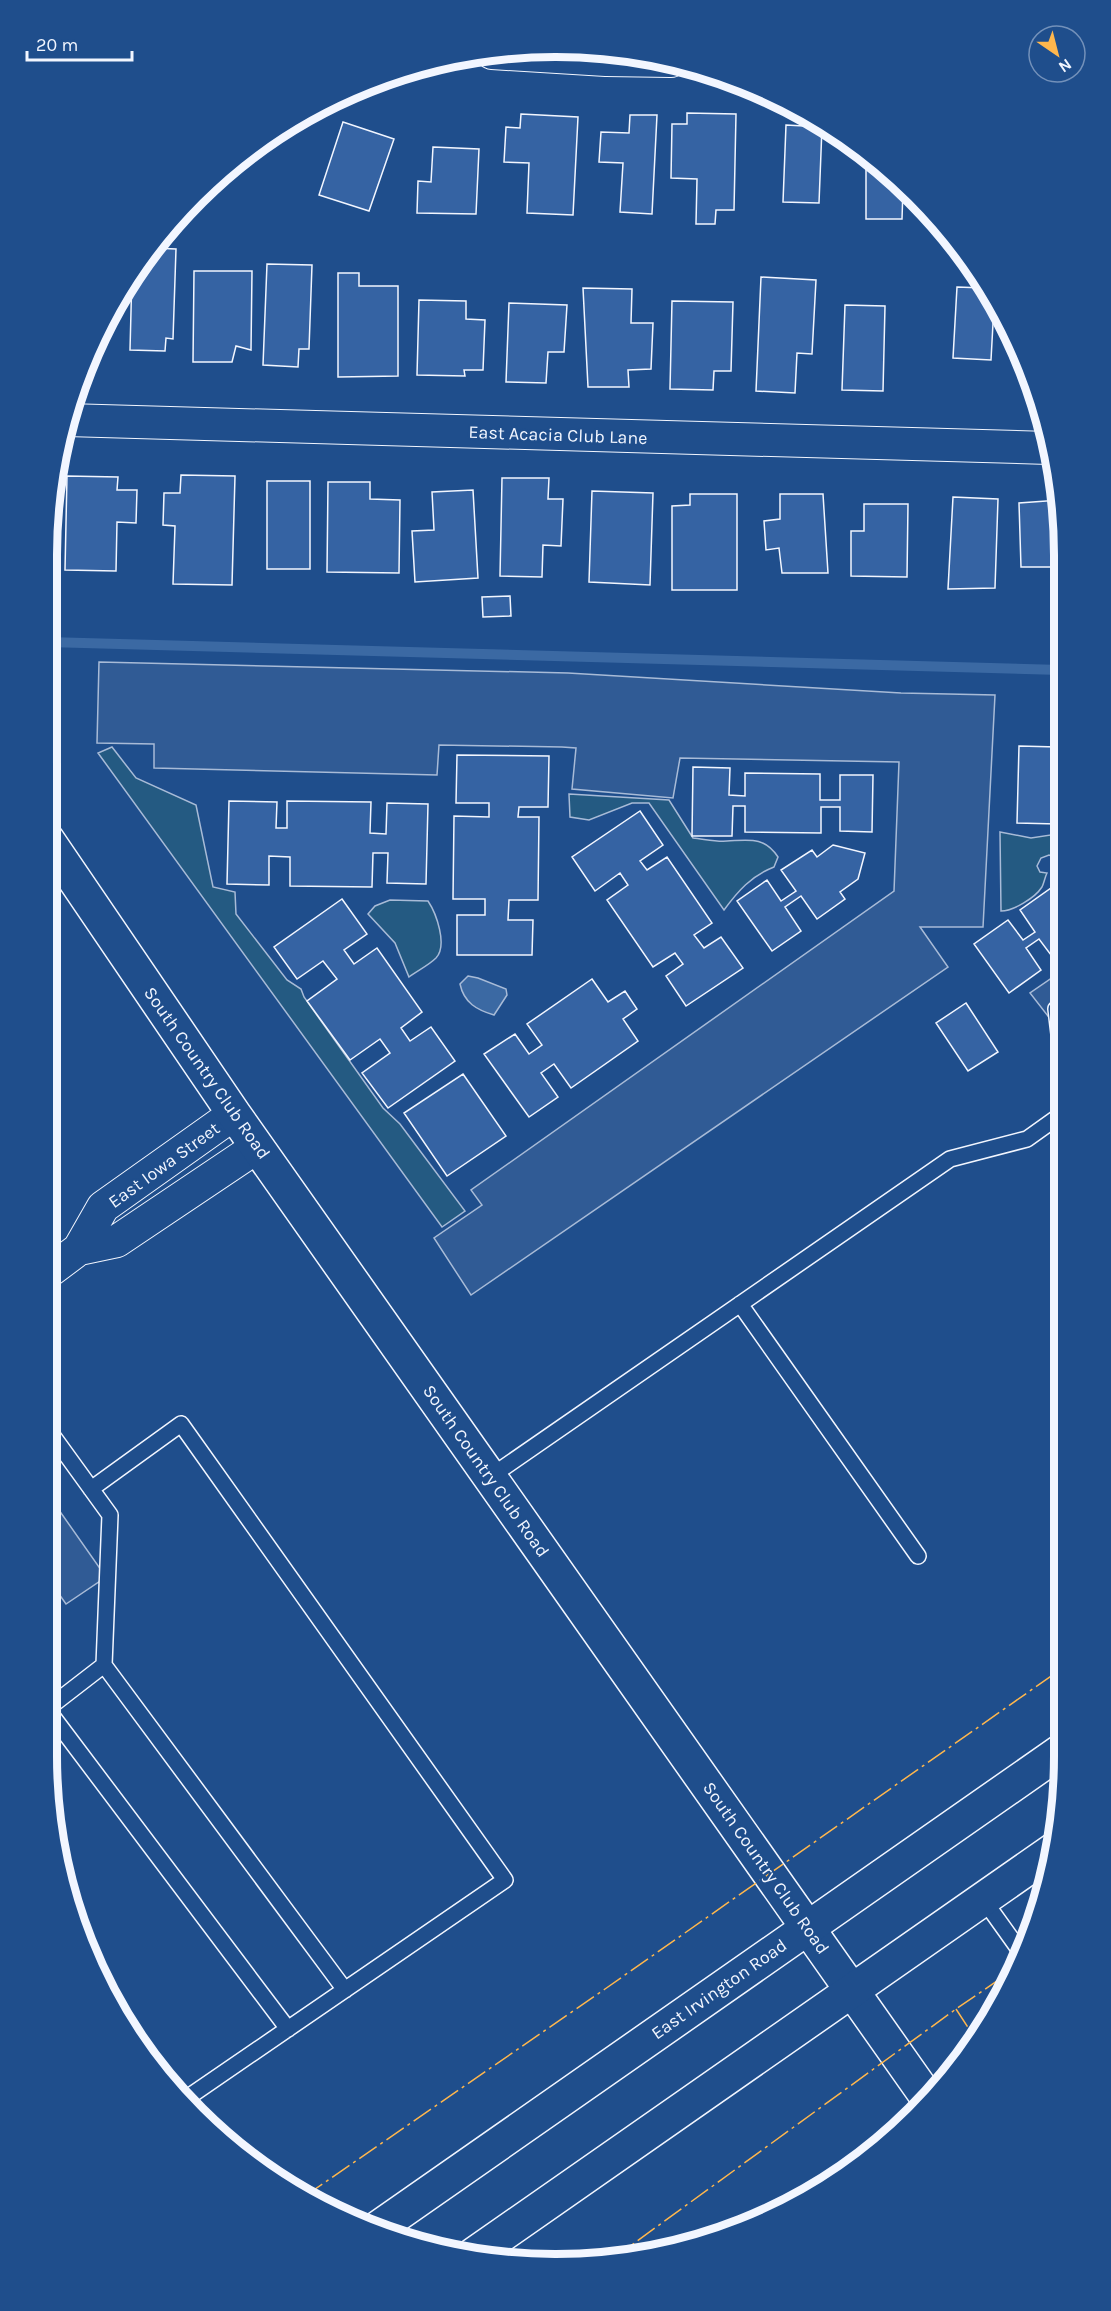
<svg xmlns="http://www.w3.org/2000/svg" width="1111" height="2311" viewBox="0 0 1111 2311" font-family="Karla,sans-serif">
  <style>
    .green { fill: #245a82; stroke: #a8bbd7; stroke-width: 1.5 }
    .parking { fill: #305b95; stroke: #a8bbd7; stroke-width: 1.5 }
    .water { fill: #3b69a3; stroke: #a8bbd7; stroke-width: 1.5 }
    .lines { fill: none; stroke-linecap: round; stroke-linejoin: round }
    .stream { stroke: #3b69a3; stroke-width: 10 }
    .building { fill: #3563a3; stroke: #f2f6ff; stroke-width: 1.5 }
    .service-casing { stroke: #f2f6ff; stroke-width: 18 }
    .minor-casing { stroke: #f2f6ff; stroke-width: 34 }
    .tertiary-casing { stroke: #f2f6ff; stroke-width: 36 }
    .secondary-casing { stroke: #f2f6ff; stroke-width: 36 }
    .service { stroke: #1f4e8c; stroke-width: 15 }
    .minor { stroke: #1f4e8c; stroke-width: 32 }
    .tertiary { stroke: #1f4e8c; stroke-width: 33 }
    .secondary { stroke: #1f4e8c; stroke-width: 33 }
    .power { stroke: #ffb74d; stroke-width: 1.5; stroke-dasharray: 21 4.5 3 4.5; stroke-linecap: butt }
    .labels { text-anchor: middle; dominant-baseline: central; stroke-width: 4.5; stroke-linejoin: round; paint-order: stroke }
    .street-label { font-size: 18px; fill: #f2f6ff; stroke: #1f4e8c }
    .rim { fill: none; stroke: #f2f6ff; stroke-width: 8 }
  </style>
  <rect width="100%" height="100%" fill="#1f4e8c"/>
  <path class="green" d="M112,747L136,778L196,805L213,887L235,892L236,914L287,980L301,989L304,997L383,1108L400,1124L465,1211L442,1227L98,753Z
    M569,794L669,800L693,838C704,839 716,842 727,841C749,840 764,836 778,857L774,867C751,876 738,891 724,910L649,803H632L589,820L570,817Z
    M1000,832L1031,838L1057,834V858L1049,855L1041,858L1037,866L1040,872L1047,873C1045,877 1044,883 1042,887C1035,898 1013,911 1001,911Z
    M390,900L428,901C436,913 448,945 436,958C429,965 417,971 409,977L395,943L368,914L375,906Z"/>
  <path class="parking" d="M99,662L568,673L901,693L995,695L983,927H920L948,967L471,1295L434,1238L482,1205L471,1190L894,891L899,762L680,758L673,798L572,789L576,748L562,747L439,745L437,775L154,768V744L97,743Z
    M1062,971V1034L1030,993Z
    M47,1493L106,1577L66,1604L47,1577Z"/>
  <path class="water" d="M468,976L478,978L506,989L507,995L494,1015C477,1010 464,1003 460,984Z"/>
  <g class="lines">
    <path class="stream" d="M47,642L1061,670"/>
  </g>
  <path class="building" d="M687,113L736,114L734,210H716L715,224H696L697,179L671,178L672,124H687Z
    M521,114L578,117L573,215L527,213L529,163L504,162L506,127L520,128Z
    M630,115H657L652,214L620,212L623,163L599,162L601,132L629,133Z
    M343,122L394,139L369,211L319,195Z
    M786,125L822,127L819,203L783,202Z
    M433,147L479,149L476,214L417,213L418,181L431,182Z
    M866,153L903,189L902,219H866Z
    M152,248L176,249L173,339L166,338L165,351L130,350L132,273Z
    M267,264L312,265L309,349H299L298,367L263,365Z
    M194,271H252L251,350L236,346L232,362H193Z
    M338,273H359V286H398V376L338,377Z
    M761,277L816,280L812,354L797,353L795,393L756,391Z
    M957,287L984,288L994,305L991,360L953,358Z
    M583,288L632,289L631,323H653L651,369L628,370L629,387H588Z
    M419,300L466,301V319L485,320L483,370H464L465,376L417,375Z
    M672,301L733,302L731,371H714L713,390L670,389Z
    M509,303L567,305L564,352H548L546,383L506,382Z
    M845,305L885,306L883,391L842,390Z
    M181,475L235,476L232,585L173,584L175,526L163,525L164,493H180Z
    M67,476L118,477L117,490H137L136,523L117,522L116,571L65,570Z
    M502,478H549L548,499H563L561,546L543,545L542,577L500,576Z
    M267,481H310V569H267Z
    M328,482H370V499L400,500L399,573L327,572Z
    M473,490L478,578L415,582L412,531L434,530L432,492Z
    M592,491L653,493L650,585L589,582Z
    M690,494H737V590H672V506L690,505Z
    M780,494H823L828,573H782L779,548L766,550L764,521L780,519Z
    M953,497L998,499L995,588L948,589Z
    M1060,500V567H1021L1019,503Z
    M864,504H908L907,577L851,576V531H864Z
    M510,596L511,616L483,617L482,597Z
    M1019,746L1057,747L1056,774H1061V797H1057V824L1017,823Z
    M457,755L549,756L548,807H519L518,817H539L538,900H509L508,920H533L532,955H457V915H485V899H453L454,816L489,817V803H456Z
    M693,767L730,768L729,795L745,796V773L820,774V800H840V775H873L872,832L840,831V807H821V833L745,832V806H733L732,836H692Z
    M229,801L277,802L276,828H287V801L371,802L370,833L386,834L387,803L428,804L426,884L387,883L388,853H373L372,887L290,886V857L269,856V885L227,884Z
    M640,811L663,845L640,861L647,870L667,857L712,923L694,935L704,948L721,937L743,968L686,1006L666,976L683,964L675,953L653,967L607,900L628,885L620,873L595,891L572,857Z
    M833,845L865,853L858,879L840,892L845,899L817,919L801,896L785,907L801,931L772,951L737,901L767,880L781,901L796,891L781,870L812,850L817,857Z
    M1061,881L1062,953L1054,959L1039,939L1026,948L1041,970L1009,993L974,944L1008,920L1023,940L1035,932L1020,910Z
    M342,899L367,934L344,950L354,964L377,948L422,1012L401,1028L410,1041L431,1027L455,1061L388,1108L362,1073L390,1053L380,1039L350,1060L307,1001L337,979L323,961L297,979L274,947Z
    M592,979L608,1002L625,991L637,1009L623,1019L638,1041L571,1088L554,1064L541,1073L558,1097L529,1117L484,1054L515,1034L529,1054L542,1045L527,1024Z
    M966,1003L998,1052L968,1071L936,1023Z
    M463,1074L506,1136L447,1176L404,1113Z"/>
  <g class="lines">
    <defs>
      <path id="service" d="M1062,1004L1056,1009L1059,1034L1062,1038
        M740,1304L918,1556
        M47,1428L110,1515L104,1665L345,1990
        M490,1477L950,1159L1027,1139L1062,1114
        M91,1489L181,1424L505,1880L187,2098
        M47,1709L288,2029
        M47,1709L104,1665
        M983,1899L1023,1955"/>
      <path id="minor" d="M492,53L606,60L671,61
        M67,420L1049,448
        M234,1114L103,1207L79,1249L117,1241L257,1147
        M47,1273L79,1249"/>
      <path id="tertiary" d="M47,839L234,1114L929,2100"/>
      <path id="secondary" d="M375,2230L1064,1749
        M473,2255L1055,1849"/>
    </defs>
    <use href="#service" class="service-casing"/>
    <use href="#minor" class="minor-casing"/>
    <use href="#tertiary" class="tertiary-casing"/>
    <use href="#secondary" class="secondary-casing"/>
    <use href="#service" class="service"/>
    <use href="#minor" class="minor"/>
    <use href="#tertiary" class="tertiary"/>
    <use href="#secondary" class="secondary"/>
    <path class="power" d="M956,2009L973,2035
      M305,2196L605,1989L1064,1667
      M611,2260L956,2009L1013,1970"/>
  </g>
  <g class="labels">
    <g class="street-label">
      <text transform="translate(558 435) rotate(2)">East Acacia Club Lane</text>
      <text transform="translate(207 1073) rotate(55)">South Country Club Road</text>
      <text transform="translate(164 1165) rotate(-36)">East Iowa Street</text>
      <text transform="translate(486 1471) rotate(55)">South Country Club Road</text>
      <text transform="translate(766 1868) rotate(55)">South Country Club Road</text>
      <text transform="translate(719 1989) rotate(-35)">East Irvington Road</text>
    </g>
  </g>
  <path d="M0 0H1111V2311H0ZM555 57H556A498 498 0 0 1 1054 555V1756A498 498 0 0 1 556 2254H555A498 498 0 0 1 57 1756V555A498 498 0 0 1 555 57Z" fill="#1f4e8c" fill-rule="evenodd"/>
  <path class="rim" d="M555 57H556A498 498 0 0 1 1054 555V1756A498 498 0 0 1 556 2254H555A498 498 0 0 1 57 1756V555A498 498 0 0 1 555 57Z"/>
  <g transform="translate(1057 54) rotate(145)"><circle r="28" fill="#1f4e8c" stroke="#7391ba" stroke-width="1.5"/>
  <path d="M0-4.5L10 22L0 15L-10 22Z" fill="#ffb74d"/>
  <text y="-9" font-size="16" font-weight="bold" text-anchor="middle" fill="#f2f6ff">N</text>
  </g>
  <path d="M27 51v9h105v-9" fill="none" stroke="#f2f6ff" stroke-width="3"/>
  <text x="36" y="51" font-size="18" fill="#f2f6ff" stroke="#1f4e8c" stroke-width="4.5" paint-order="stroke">20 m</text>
</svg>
